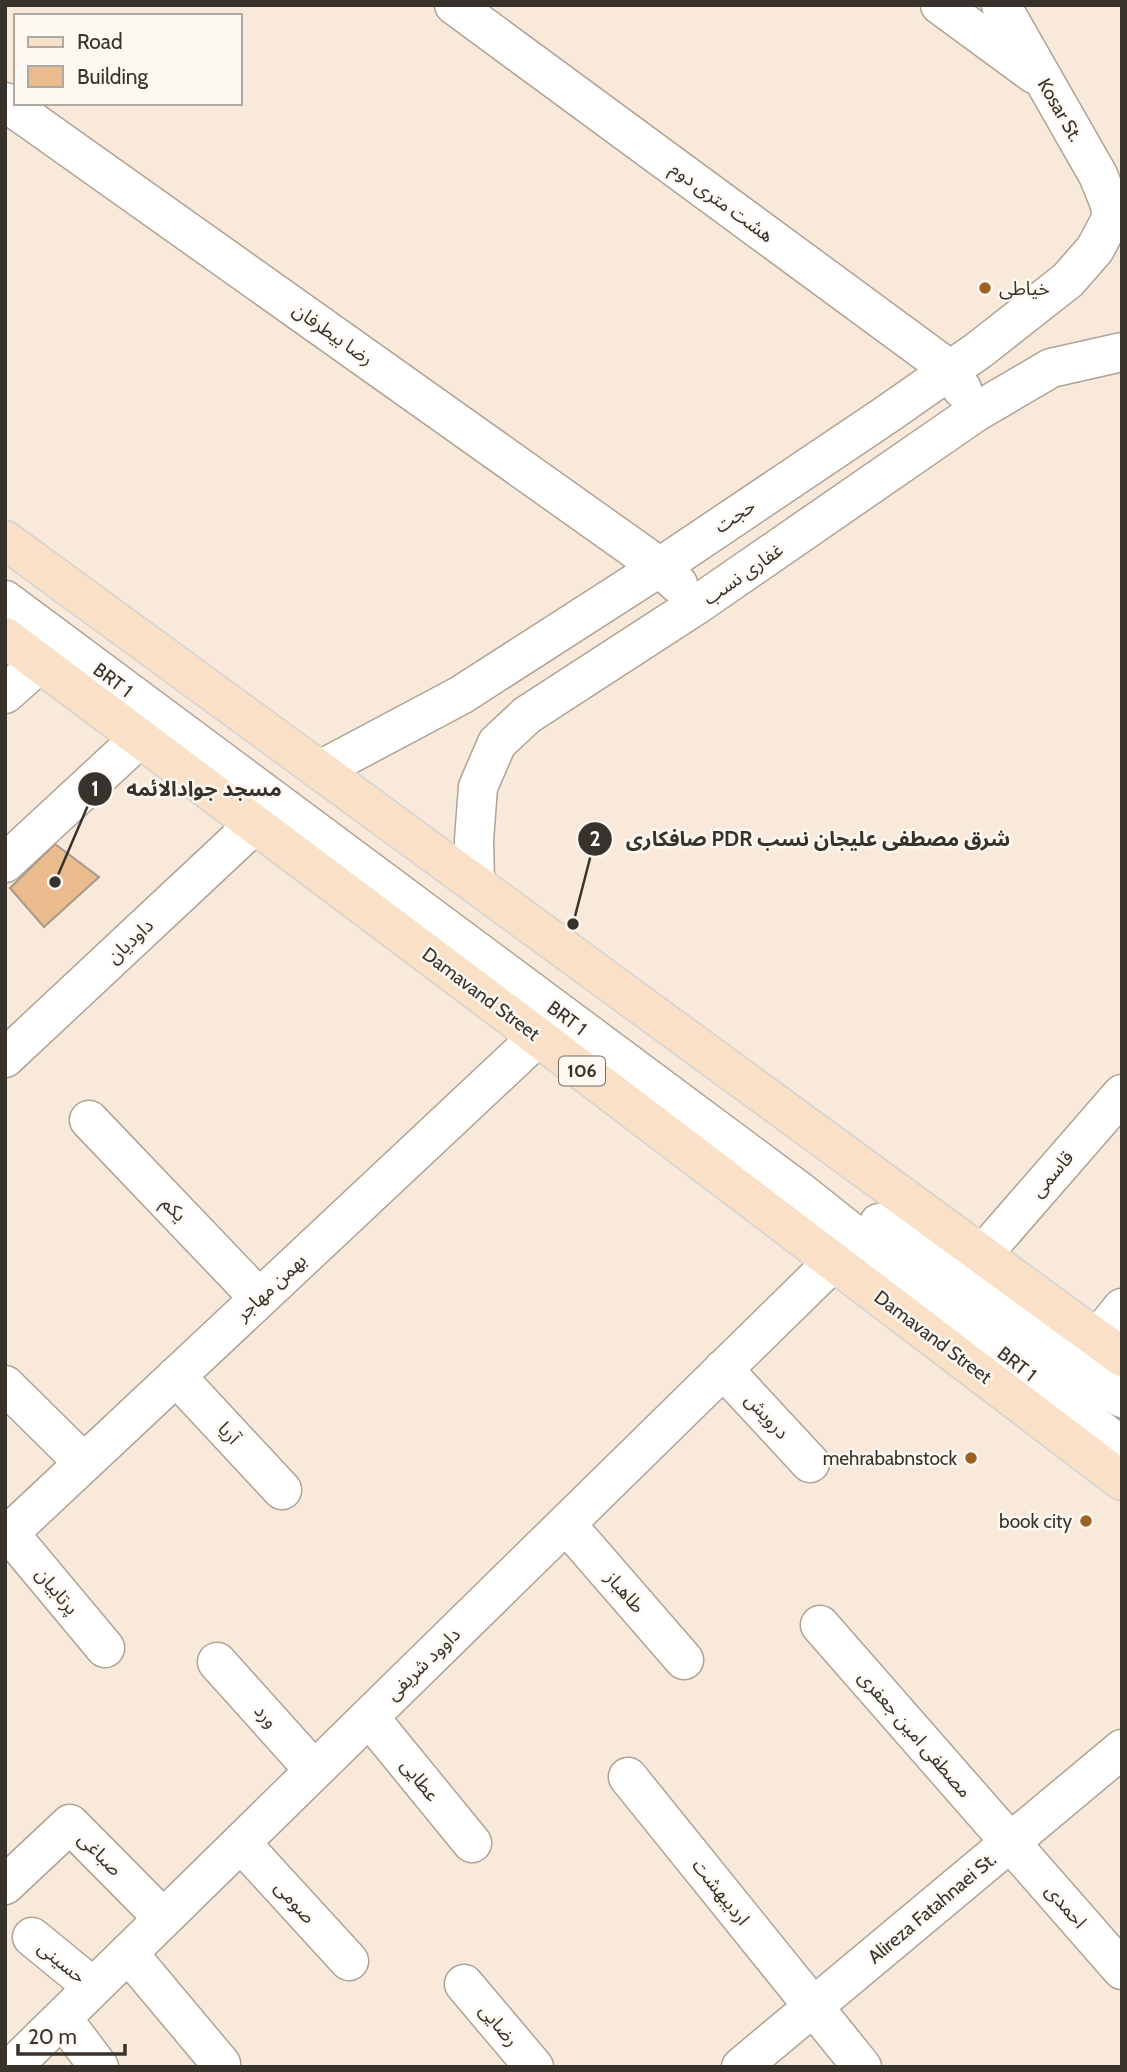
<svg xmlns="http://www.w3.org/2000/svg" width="1127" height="2072" viewBox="0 0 1127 2072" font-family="Cabin,'Noto Sans Arabic',sans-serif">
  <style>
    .building { fill: #eabb8d; stroke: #a7998b; stroke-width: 2 }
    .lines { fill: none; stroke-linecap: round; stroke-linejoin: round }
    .minor-casing { stroke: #b0a294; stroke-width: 41 }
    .major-casing { stroke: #d3d2d1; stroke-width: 41 }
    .minor { stroke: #fff; stroke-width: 38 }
    .major { stroke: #fae0c6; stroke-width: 38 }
    .poi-dot { fill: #9c6320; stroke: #fef8f2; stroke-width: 2.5 }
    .labels { text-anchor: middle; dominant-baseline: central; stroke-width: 5; stroke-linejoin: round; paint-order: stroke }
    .shield { fill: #fef8f2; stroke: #736d67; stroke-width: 2 }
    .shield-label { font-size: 18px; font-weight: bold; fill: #38322c }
    .street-label { font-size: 19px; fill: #38322c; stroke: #fef8f2 }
    .poi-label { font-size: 19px; fill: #38322c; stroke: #fef8f2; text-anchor: end }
    .leader { fill: none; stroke: #38322c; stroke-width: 2.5 }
    .callout-dot { fill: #38322c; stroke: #fef8f2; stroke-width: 2.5 }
    .mark-label { font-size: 21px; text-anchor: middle; font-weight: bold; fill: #fff }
    .callout-label { font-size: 21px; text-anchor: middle; font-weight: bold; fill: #38322c; stroke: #fef8f2; stroke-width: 5; stroke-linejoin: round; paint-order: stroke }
  </style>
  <rect width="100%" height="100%" fill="#f8e9da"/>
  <path class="building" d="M55,844L99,877L44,927L10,888Z"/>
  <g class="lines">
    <defs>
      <path id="minor" d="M454,5L949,369L962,389
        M940,5L1034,74
        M1001,5L1098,175L1109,202L1112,217
        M5,102L660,567L678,584
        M5,600L798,1190L1122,1447
        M5,694L40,663
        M320,770L461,695L660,567L886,415L979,350L1068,280L1095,249L1112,217
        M5,863L140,738
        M475,883L474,840L478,787L497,743L527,715L698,604L976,412L1051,368L1122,352
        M5,1058L255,824
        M89,1120L259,1298
        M879,1223L1122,1398
        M982,1255L1122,1094
        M1097,1339L1122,1308
        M723,1369L810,1463
        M176,1376L282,1490
        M5,1385L84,1463
        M566,1524L684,1660
        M9,1533L105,1648
        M5,1537L538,1037
        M820,1625L1122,1970
        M217,1662L314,1770
        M369,1717L472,1843
        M628,1777L862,2067
        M241,1843L349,1961
        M5,1885L70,1824L163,1918
        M32,1937L93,1987
        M128,1953L221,2064
        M464,1984L534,2067
        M62,2018L99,2067
        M12,2067L834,1261
        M741,2067L1122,1749"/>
      <path id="major" d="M5,540L1122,1357
        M5,637L538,1037L1122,1481"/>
    </defs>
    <use href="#minor" class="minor-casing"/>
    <use href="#major" class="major-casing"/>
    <use href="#minor" class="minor"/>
    <use href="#major" class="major"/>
  </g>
  <g class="poi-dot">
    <circle cx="985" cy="288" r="7"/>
    <circle cx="971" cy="1458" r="7"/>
    <circle cx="1086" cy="1521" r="7"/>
  </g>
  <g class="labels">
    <rect class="shield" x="559" y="1056.5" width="46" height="29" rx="5"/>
    <g class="shield-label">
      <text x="582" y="1071">106</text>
    </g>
    <g class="street-label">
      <text transform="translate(1060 110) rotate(60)">Kosar St.</text>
      <text transform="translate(722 202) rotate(36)">هشت متری دوم</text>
      <text transform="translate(333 334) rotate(35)">رضا بیطرفان</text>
      <text transform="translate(735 516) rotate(-34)">حجت</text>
      <text transform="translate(743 574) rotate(-35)">غفاری نسب</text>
      <text transform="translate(113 680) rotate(37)">BRT 1</text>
      <text transform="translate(130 941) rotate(-43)">داودیان</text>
      <text transform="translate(481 994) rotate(37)">Damavand Street</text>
      <text transform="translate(567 1018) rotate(37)">BRT 1</text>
      <text transform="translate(1052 1174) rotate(-49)">قاسمی</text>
      <text transform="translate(174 1209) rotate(46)">یکم</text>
      <text transform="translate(271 1287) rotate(-43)">بهمن مهاجر</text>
      <text transform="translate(933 1337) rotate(37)">Damavand Street</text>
      <text transform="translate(1017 1364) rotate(38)">BRT 1</text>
      <text transform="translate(767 1416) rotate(47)">درویش</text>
      <text transform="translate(229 1433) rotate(47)">آریا</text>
      <text transform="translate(57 1591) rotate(50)">پرتابیان</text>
      <text transform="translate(625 1592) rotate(49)">طاهباز</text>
      <text transform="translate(423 1664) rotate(-44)">داوود شریفی</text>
      <text transform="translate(266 1716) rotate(48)">ورد</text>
      <text transform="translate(915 1734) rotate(49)">مصطفی امین جعفری</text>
      <text transform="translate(420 1780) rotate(51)">عطایی</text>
      <text transform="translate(100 1854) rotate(45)">صباغی</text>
      <text transform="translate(721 1892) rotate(51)">اردیبهشت</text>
      <text transform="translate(295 1902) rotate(48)">صومی</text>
      <text transform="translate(1066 1906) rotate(49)">احمدی</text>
      <text transform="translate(932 1908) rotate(-40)">Alireza Fatahnaei St.</text>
      <text transform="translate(62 1962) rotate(39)">حسینی</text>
      <text transform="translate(499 2025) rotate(50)">رضایی</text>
    </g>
    <g class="poi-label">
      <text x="999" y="288" text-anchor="start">خیاطی</text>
      <text x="957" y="1458">mehrababnstock</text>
      <text x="1072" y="1521">book city</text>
    </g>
  </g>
  <path class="leader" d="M55 882L95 789M573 924L595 839"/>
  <g class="callout-dot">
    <circle cx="55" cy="882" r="7"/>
    <circle cx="573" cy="924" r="7"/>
    <circle cx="95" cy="789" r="18"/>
    <circle cx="595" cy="839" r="18"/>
  </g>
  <g class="mark-label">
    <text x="95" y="796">1</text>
    <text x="595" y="846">2</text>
  </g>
  <g class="callout-label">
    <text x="204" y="796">مسجد جوادالائمه</text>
    <text x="818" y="846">صافکاری PDR شرق مصطفی علیجان نسب</text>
  </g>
  <rect width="1127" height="2072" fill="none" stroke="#38322c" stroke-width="14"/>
  <rect x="14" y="14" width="228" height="91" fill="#fef8f2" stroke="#afa9a3" stroke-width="2"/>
  <rect x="28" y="37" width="35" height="10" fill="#fae0c6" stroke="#afa9a3" stroke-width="2"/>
  <text x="77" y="49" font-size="21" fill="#38322c">Road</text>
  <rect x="28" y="66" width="35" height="21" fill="#eabb8d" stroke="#afa9a3" stroke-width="2"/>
  <text x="77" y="84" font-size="21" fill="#38322c">Building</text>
  <path d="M18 2044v10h107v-10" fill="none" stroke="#38322c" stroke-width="3.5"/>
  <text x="28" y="2044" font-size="21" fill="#38322c" stroke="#fef8f2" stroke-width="5" paint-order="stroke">20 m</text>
</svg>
